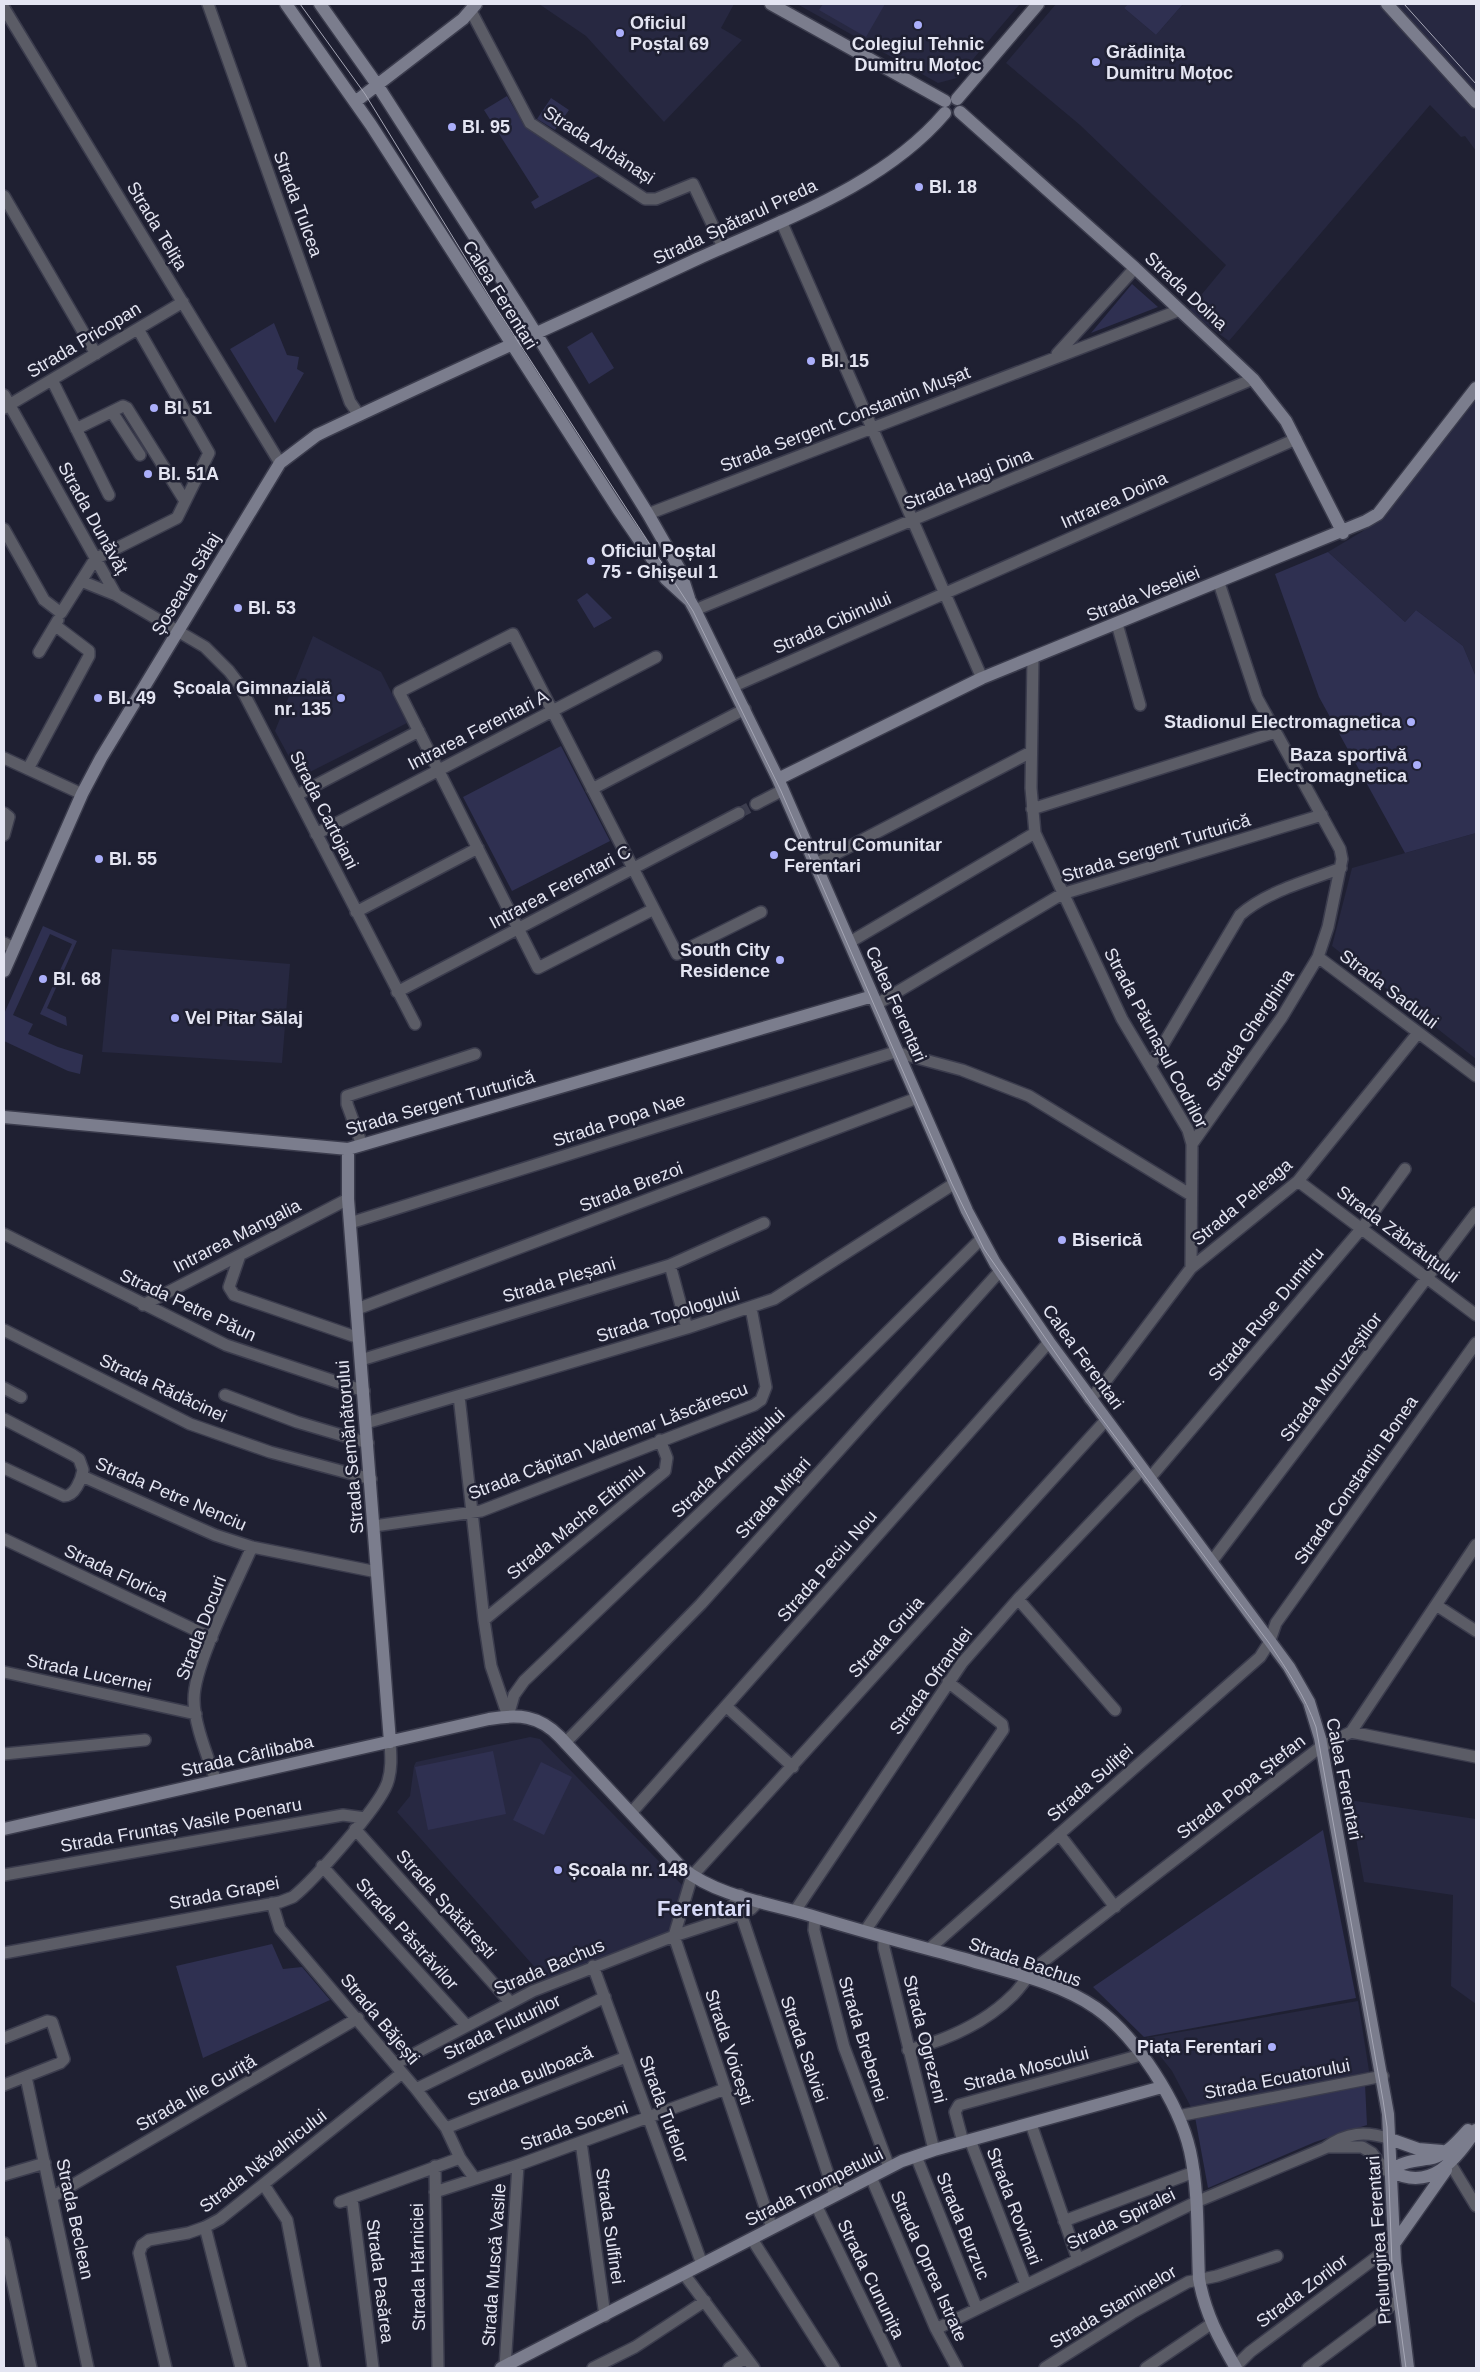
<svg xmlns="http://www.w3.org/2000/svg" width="1480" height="2372" viewBox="0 0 1480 2372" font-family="Arial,sans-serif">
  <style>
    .built { fill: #272841 }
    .green { fill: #2f3051 }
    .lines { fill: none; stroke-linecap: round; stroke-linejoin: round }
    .street-tunnel { stroke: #3d3e4f; stroke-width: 11; stroke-dasharray: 11 5.5; stroke-linecap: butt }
    .street-casing { stroke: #3b3c4d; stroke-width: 14 }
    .secondary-casing { stroke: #3b3c4d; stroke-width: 15 }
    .street { stroke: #5b5c66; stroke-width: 11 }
    .secondary { stroke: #7b7d8d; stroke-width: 12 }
    .tram { stroke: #a6a7b6; stroke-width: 1 }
    .poi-dot { fill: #abaffb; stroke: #1f2032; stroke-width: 2 }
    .labels { text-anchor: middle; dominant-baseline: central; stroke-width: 5; stroke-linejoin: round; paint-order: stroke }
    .poi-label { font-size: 18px; font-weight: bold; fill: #e4e5f2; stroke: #1f2032; text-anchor: start }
    .street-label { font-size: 18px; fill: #e4e5f2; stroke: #1f2032 }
    .district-label { font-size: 22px; font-weight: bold; fill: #d7daf7; stroke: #1f2032 }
  </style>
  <rect width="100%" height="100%" fill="#1f2032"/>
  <path class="built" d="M539,4H734L721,28L742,40L664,122L586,36Z
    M797,4H1020L957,78L938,83Z
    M1056,4H1128L1124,8L1156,35L1183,4H1476V151L1465,136L1461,137L1430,105L1229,341L1188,311L1226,265L1080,125L1006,63Z
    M1476,395V677L1463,646L1416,610L1405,622L1328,552L1363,531Z
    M313,636L381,672L407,723L300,777L275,731Z
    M1476,833V1059L1332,946L1352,868Z
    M112,949L290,964L282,1063L102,1052Z
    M530,1737L540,1739L684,1887L671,1937L547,1981L397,1812L410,1796L414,1766L416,1762Z
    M1349,1800L1476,1819V2004L1451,1986L1453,1895L1364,1882Z
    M1358,2001L1370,2077L1193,2111L1172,2071L1146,2038Z"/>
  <path class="green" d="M823,4H885L866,37L819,10Z
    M1128,4H1183L1156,35L1124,8Z
    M507,96L525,127L599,176L535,209L531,202L539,197L484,110Z
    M551,98L569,110L555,130L537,119Z
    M1132,284L1158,307L1091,333Z
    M274,323L287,355L299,357L297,369L304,373L275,423L230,349Z
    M592,332L614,368L589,384L567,347Z
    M1328,552L1405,622L1416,610L1463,646L1476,677V833L1405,853L1319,697L1275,574Z
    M587,593L612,618L594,628L577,600Z
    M561,746L610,841L512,891L463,797Z
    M43,926L77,941L47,1008L66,1017L67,1026L40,1014L72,944L50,934L13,1015L33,1024L28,1034L58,1047L83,1055L80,1074L68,1071L4,1041V1014Z
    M493,1751L506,1814L428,1830L415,1767Z
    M541,1762L572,1777L544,1835L513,1820Z
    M1323,1830L1356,1998L1144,2037L1093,1987Z
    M272,1944L283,1969L302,1967L330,2000L203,2058L176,1966Z
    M1365,2084L1367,2125L1315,2142L1208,2188L1195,2117Z"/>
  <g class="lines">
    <path class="street-tunnel" d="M739,813L756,804"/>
    <defs>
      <path id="street" d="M208,4L350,402L359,415
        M4,8L280,463
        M471,11L530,123L645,199H656L693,184L723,247
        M4,196L96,354
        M781,221L982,678
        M1057,354L1135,268
        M52,380L109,495
        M4,395L116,595L205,647L229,671L239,684L415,1024
        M4,408L183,302
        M112,412L140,455
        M76,429L123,406L127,408L185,501
        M648,514L1180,310
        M4,529L44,600L61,613L95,559L177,518L209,453L138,329
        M81,581L116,595
        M695,610L1253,379
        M1117,624L1140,705
        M39,652L58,620
        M1033,657L1031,788L1035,833L1122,1019L1188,1130L1192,1144L1191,1268
        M734,686L1296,439
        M4,758L82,794
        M28,769L89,656V651L56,626
        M592,789L745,709
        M297,795L419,731
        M756,804L783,790
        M1032,809L1276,732
        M4,813L9,817L4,835
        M316,834L656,657
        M816,864L1031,752
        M654,909L538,968L399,692L513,634L677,954L761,912
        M356,912L478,848
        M850,942L1035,833
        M4,943L14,948
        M1318,957L1476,1076
        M397,992L739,813
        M877,1004L1062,894L1322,815
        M1151,1065L1240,915C1267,891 1308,881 1341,868
        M1192,1144L1282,1017L1318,957L1328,927L1342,859L1340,849L1257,698L1219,583
        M362,1145L347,1104V1096L475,1054
        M1298,1181L1476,1315
        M350,1223L895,1052L962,1070L1029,1096L1191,1195
        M4,1234L226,1345L364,1391
        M240,1255L229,1287L234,1295L359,1338
        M670,1265L687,1328
        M143,1305L348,1199
        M357,1309L917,1098
        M4,1330L190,1424L270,1452L371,1479
        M361,1360L670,1265L764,1223
        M4,1388L21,1397
        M225,1395L297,1422L368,1443
        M459,1396L484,1620L491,1666L508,1716
        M1090,1399L1102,1386L1191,1268L1298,1181L1418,1033
        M4,1419L73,1455L79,1459L83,1470C81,1480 75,1496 64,1496L4,1468
        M366,1423L687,1328L774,1299L955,1183
        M82,1476L215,1535L252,1547L377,1572
        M1149,1479L1362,1228L1405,1169
        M374,1526L481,1511L754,1405L761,1400L766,1387L751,1308
        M4,1539L212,1638
        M1212,1561L1476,1213
        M1018,1599L1115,1710
        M1436,1605L1476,1631
        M484,1620L665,1471L667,1458L660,1440
        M4,1672L196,1714
        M727,1707L793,1767
        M508,1716L514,1695L524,1681L824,1395L981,1239
        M1351,1732L1476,1757
        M565,1743L701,1604L1000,1271
        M4,1754L145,1740
        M216,1781C208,1757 194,1724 194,1700C193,1666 237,1582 252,1547
        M631,1813L1049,1342
        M355,1829L510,2002
        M1059,1834L1115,1907
        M322,1866L466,2025
        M4,1875L343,1815L365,1818
        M272,1903L280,1929L416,2089L446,2128L460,2158L475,2179
        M795,1911L962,1663L1018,1599L1142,1469
        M741,1914L835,2195
        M815,1917L814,1930L844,2047L889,2167
        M724,1918L740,1895
        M865,1931L1003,1730L1002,1724L948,1682
        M884,1937V1948L934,2150
        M929,1949L1260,1657L1269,1643L1276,1623L1476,1343
        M4,1953L280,1902L293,1897C314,1880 378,1808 387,1784C392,1771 391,1756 390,1742
        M593,1966L702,2264
        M4,2038L47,2021L52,2022L64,2059L60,2063L4,2085
        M908,2050C947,2040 985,2023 1013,1995C1021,1987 1027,1977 1035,1968L1319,1748L1351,1732L1476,1545
        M395,2064L533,1991L674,1936L741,1914L751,1909L759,1901
        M26,2077L88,2368
        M416,2089L605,1997
        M1178,2116L1383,2076
        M1031,2124L1078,2260
        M446,2128L626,2057
        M970,2140L1026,2285
        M581,2142L605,2316
        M963,2142L955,2112L959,2105L1141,2055
        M1330,2147H1362L1372,2153L1385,2170L1391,2171
        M916,2156L977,2309
        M1450,2163L1476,2206
        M435,2166L438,2368
        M4,2175L45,2163
        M871,2177L936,2329L957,2368
        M264,2185L287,2220L315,2368
        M435,2192L518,2165L725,2089
        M52,2197L358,2018
        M352,2198L373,2368
        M340,2202L460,2158
        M816,2205L895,2368
        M1064,2221L1194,2172
        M205,2227L241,2368
        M772,2228L674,1936L692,1876L1106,1420
        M752,2239L834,2368
        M4,2243L31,2368
        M684,2274L754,2368
        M936,2329L1196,2202L1325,2148C1347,2132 1366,2131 1390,2139
        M505,2367L518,2165
        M166,2368L139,2253L142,2245L149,2240L188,2233L205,2227L220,2219L402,2073
        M593,2368L635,2347L705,2301
        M729,2368L746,2358
        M1045,2368L1132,2313L1188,2282L1217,2276L1277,2256
        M1146,2368L1211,2324
        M1234,2368L1250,2352L1394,2244
        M1308,2368L1399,2300"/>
      <path id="secondary" d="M286,4L371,125L618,509L666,579L690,601L695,610L778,779L967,1211L995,1263L1049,1342L1289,1667L1309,1702L1320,1738L1388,2114L1395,2262L1408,2368
        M320,4L378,86L522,311L648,514L680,570L689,598
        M771,4L945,101
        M1387,4L1476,102
        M957,99L1038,4
        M355,102L463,19L476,4
        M960,112L1135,268L1253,379L1286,421L1343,533
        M778,779L982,678L1366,521L1378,514L1476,388
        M4,971L82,794L101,758L280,463L317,435C443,375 571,318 697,259C782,220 883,186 945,113
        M4,1117L348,1149L873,996
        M348,1149V1199L390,1742
        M4,1829L489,1719C518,1714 539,1715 560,1737L682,1868C717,1896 767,1903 809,1915C863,1932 918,1946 972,1961C1013,1973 1060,1983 1096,2008C1136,2036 1179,2103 1190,2151C1199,2192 1197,2236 1199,2279C1205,2313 1219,2339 1236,2368
        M1390,2139L1418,2149L1442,2151
        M1391,2171C1431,2193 1456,2159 1476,2130
        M1391,2171C1402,2160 1419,2161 1433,2158C1447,2154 1459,2140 1468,2130
        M1394,2244L1446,2170
        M501,2368L902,2161L934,2150L1162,2087"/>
    </defs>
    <use href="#street" class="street-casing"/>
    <use href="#secondary" class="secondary-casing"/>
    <use href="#street" class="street"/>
    <use href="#secondary" class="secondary"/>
    <path class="tram" d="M300,4L365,94L497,309L693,611L781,791L952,1184L984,1249L1090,1403L1269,1643C1287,1670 1305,1696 1316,1727L1383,2100L1387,2127L1392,2265L1406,2368
      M1404,4L1476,84"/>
  </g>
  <g class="poi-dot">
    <circle cx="918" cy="25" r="5"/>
    <circle cx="620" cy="33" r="5"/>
    <circle cx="1096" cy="62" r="5"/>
    <circle cx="452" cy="127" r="5"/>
    <circle cx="919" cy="187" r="5"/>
    <circle cx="811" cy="361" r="5"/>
    <circle cx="154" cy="408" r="5"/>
    <circle cx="148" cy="474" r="5"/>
    <circle cx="591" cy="561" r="5"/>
    <circle cx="238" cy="608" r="5"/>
    <circle cx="98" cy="698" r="5"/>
    <circle cx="341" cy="698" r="5"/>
    <circle cx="1411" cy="722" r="5"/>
    <circle cx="1417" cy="765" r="5"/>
    <circle cx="774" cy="855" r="5"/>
    <circle cx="99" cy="859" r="5"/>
    <circle cx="780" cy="960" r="5"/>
    <circle cx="43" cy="979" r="5"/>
    <circle cx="175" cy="1018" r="5"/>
    <circle cx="1062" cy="1240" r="5"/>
    <circle cx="558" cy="1870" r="5"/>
    <circle cx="1272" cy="2047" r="5"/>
  </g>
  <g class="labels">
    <g class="poi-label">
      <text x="630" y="23">Oficiul<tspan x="630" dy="21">Poștal 69</tspan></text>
      <text x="918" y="44" text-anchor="middle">Colegiul Tehnic<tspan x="918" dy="21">Dumitru Moțoc</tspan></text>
      <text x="1106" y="52">Grădinița<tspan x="1106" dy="21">Dumitru Moțoc</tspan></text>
      <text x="462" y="127">Bl. 95</text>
      <text x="929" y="187">Bl. 18</text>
      <text x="821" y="361">Bl. 15</text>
      <text x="164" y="408">Bl. 51</text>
      <text x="158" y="474">Bl. 51A</text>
      <text x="601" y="551">Oficiul Poștal<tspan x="601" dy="21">75 - Ghișeul 1</tspan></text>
      <text x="248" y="608">Bl. 53</text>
      <text x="331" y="688" text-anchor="end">Școala Gimnazială<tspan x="331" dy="21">nr. 135</tspan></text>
      <text x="108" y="698">Bl. 49</text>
      <text x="1401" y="722" text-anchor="end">Stadionul Electromagnetica</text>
      <text x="1407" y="755" text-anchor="end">Baza sportivă<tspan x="1407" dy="21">Electromagnetica</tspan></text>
      <text x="784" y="845">Centrul Comunitar<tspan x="784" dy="21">Ferentari</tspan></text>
      <text x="109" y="859">Bl. 55</text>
      <text x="770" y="950" text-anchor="end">South City<tspan x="770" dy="21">Residence</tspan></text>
      <text x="53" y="979">Bl. 68</text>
      <text x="185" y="1018">Vel Pitar Sălaj</text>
      <text x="1072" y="1240">Biserică</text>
      <text x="568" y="1870">Școala nr. 148</text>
      <text x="1262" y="2047" text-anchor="end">Piața Ferentari</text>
    </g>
    <g class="street-label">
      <text transform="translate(599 145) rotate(33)">Strada Arbănași</text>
      <text transform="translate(298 204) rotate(70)">Strada Tulcea</text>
      <text transform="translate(735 222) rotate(-25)">Strada Spătarul Preda</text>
      <text transform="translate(157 226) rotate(59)">Strada Telița</text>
      <text transform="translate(1186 291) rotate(43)">Strada Doina</text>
      <text transform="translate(500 295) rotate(58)">Calea Ferentari</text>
      <text transform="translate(84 340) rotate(-31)">Strada Pricopan</text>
      <text transform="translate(845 419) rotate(-21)">Strada Sergent Constantin Mușat</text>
      <text transform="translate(968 479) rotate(-22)">Strada Hagi Dina</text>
      <text transform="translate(1114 500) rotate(-24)">Intrarea Doina</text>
      <text transform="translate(93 518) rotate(61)">Strada Dunăvăț</text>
      <text transform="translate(186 584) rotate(-59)">Șoseaua Sălaj</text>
      <text transform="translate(1143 594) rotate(-22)">Strada Veseliei</text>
      <text transform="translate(832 623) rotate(-24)">Strada Cibinului</text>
      <text transform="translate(478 730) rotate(-27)">Intrarea Ferentari A</text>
      <text transform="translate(324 810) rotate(63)">Strada Cartojani</text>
      <text transform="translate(1156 848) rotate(-17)">Strada Sergent Turturică</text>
      <text transform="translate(560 887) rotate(-28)">Intrarea Ferentari C</text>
      <text transform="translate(1389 989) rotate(37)">Strada Sadului</text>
      <text transform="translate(896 1004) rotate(66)">Calea Ferentari</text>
      <text transform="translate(1250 1030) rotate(-56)">Strada Gherghina</text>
      <text transform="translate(1156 1038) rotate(62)">Strada Păunașul Codrilor</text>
      <text transform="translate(440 1103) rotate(-16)">Strada Sergent Turturică</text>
      <text transform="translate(619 1120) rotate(-18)">Strada Popa Nae</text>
      <text transform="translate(631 1187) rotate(-21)">Strada Brezoi</text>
      <text transform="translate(1242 1202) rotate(-40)">Strada Peleaga</text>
      <text transform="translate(1398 1234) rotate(37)">Strada Zăbrăuțului</text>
      <text transform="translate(237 1236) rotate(-27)">Intrarea Mangalia</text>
      <text transform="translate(559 1280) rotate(-17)">Strada Pleșani</text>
      <text transform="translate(188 1305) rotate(25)">Strada Petre Păun</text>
      <text transform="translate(1266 1314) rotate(-50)">Strada Ruse Dumitru</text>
      <text transform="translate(668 1315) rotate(-17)">Strada Topologului</text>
      <text transform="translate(1083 1357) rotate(54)">Calea Ferentari</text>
      <text transform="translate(1331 1377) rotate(-53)">Strada Moruzeștilor</text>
      <text transform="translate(163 1388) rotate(25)">Strada Rădăcinei</text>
      <text transform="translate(608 1441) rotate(-21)">Strada Căpitan Valdemar Lăscărescu</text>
      <text transform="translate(350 1447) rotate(-95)">Strada Semănătorului</text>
      <text transform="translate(728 1463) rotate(-44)">Strada Armistițiului</text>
      <text transform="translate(1356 1480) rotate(-55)">Strada Constantin Bonea</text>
      <text transform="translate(171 1494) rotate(23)">Strada Petre Nenciu</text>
      <text transform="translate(773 1498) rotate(-48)">Strada Mițari</text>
      <text transform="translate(576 1522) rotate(-39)">Strada Mache Eftimiu</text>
      <text transform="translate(827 1566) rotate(-49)">Strada Peciu Nou</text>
      <text transform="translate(116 1573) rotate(25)">Strada Florica</text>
      <text transform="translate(201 1628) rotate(-69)">Strada Docuri</text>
      <text transform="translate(886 1637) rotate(-48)">Strada Gruia</text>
      <text transform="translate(89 1673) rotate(12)">Strada Lucernei</text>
      <text transform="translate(931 1681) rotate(-54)">Strada Ofrandei</text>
      <text transform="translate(247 1756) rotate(-13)">Strada Cârlibaba</text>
      <text transform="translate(1344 1779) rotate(79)">Calea Ferentari</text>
      <text transform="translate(1090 1783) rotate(-41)">Strada Suliței</text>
      <text transform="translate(1241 1787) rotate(-38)">Strada Popa Ștefan</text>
      <text transform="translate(181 1825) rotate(-10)">Strada Fruntaș Vasile Poenaru</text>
      <text transform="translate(224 1893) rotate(-11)">Strada Grapei</text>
      <text transform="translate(446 1904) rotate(48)">Strada Spătărești</text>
      <text transform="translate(407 1934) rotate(48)">Strada Păstrăvilor</text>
      <text transform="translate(1025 1962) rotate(19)">Strada Bachus</text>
      <text transform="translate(549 1967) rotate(-23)">Strada Bachus</text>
      <text transform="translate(380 2019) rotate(50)">Strada Băjești</text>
      <text transform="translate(502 2027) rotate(-26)">Strada Fluturilor</text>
      <text transform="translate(863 2039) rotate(73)">Strada Brebenei</text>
      <text transform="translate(925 2039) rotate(76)">Strada Ogrezeni</text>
      <text transform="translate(729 2047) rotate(72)">Strada Voicești</text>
      <text transform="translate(804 2049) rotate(71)">Strada Salviei</text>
      <text transform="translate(1026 2069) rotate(-15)">Strada Moscului</text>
      <text transform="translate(530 2076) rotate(-22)">Strada Bulboacă</text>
      <text transform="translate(1277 2079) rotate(-11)">Strada Ecuatorului</text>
      <text transform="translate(196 2093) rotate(-30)">Strada Ilie Guriță</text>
      <text transform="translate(664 2109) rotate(70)">Strada Tufelor</text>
      <text transform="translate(574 2126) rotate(-20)">Strada Soceni</text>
      <text transform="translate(263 2161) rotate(-38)">Strada Năvalnicului</text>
      <text transform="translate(814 2187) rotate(-27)">Strada Trompetului</text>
      <text transform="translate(1014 2206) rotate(69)">Strada Rovinari</text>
      <text transform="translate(75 2219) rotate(78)">Strada Beclean</text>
      <text transform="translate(1121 2219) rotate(-26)">Strada Spiralei</text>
      <text transform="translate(610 2226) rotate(82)">Strada Sulfinei</text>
      <text transform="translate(963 2226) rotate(68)">Strada Burzuc</text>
      <text transform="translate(1379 2240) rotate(-94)">Prelungirea Ferentari</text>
      <text transform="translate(494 2265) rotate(-86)">Strada Muscă Vasile</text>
      <text transform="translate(929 2266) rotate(66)">Strada Oprea Istrate</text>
      <text transform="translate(418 2267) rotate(-91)">Strada Hărniciei</text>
      <text transform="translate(871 2279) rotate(64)">Strada Cununița</text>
      <text transform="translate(380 2281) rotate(83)">Strada Pasărea</text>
      <text transform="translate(1302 2291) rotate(-37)">Strada Zorilor</text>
      <text transform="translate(1113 2307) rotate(-31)">Strada Staminelor</text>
    </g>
    <g class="district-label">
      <text x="704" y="1908">Ferentari</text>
    </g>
  </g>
  <rect width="1480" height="2372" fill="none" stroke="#e4e5f2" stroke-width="10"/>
</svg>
